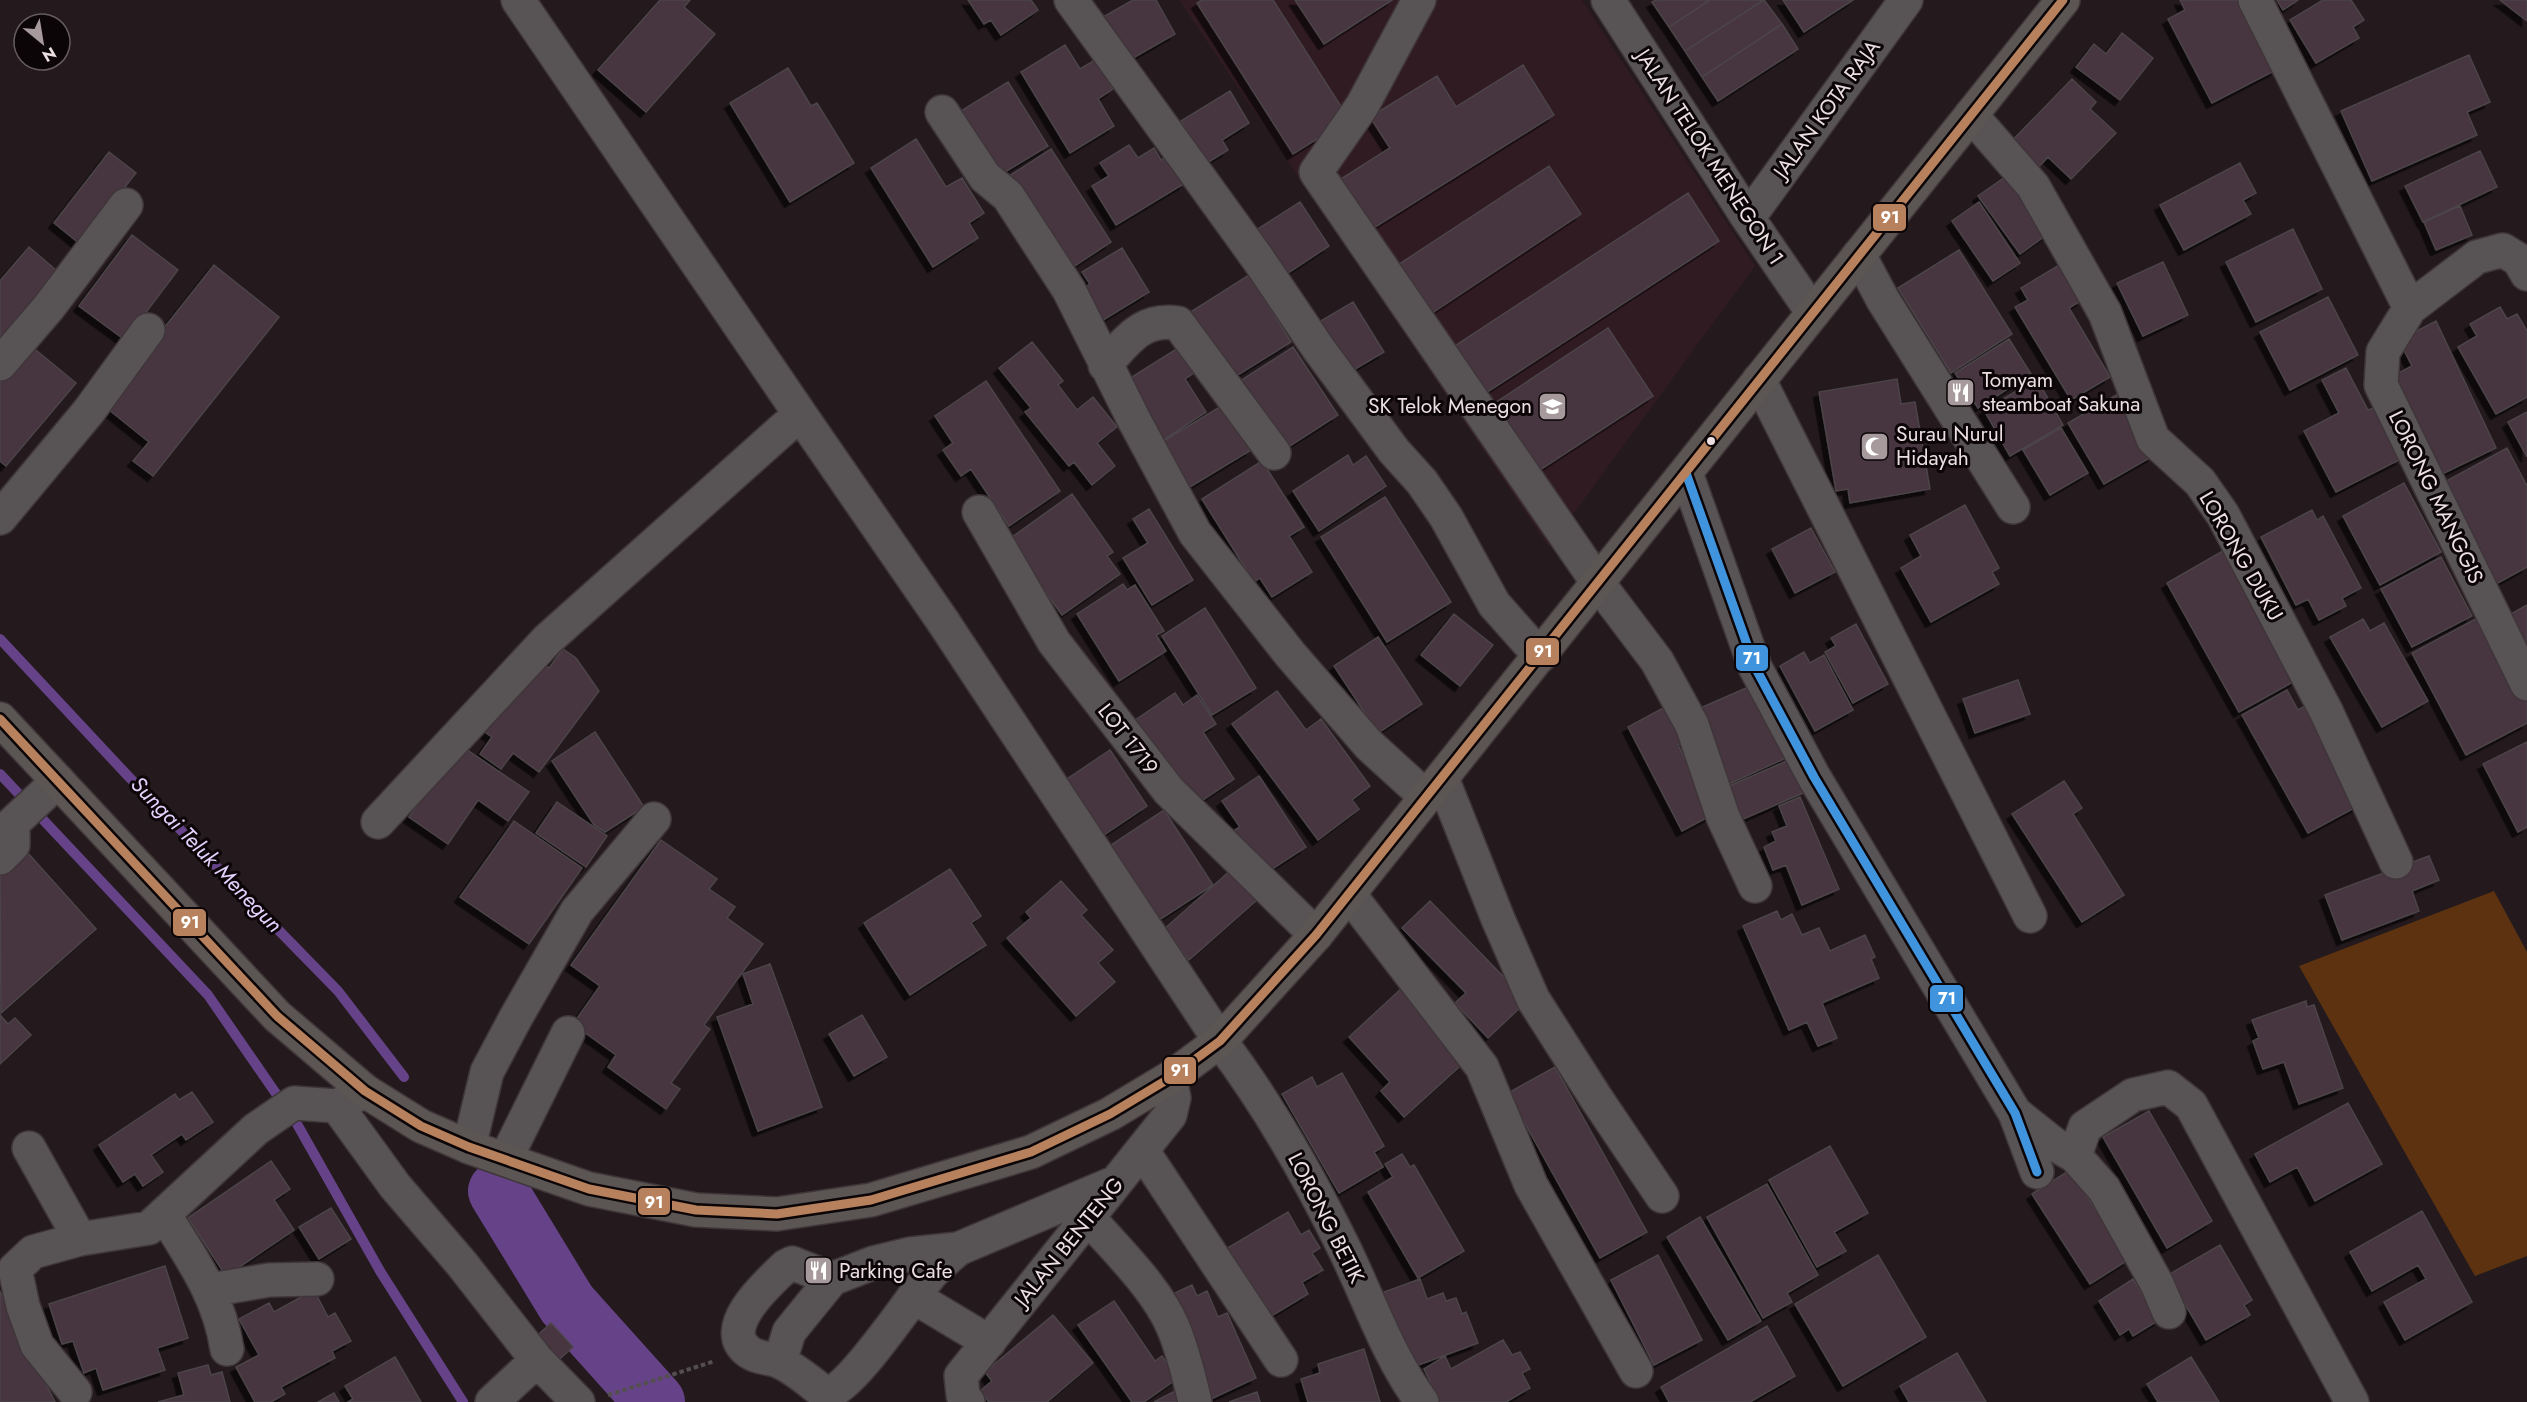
<svg xmlns="http://www.w3.org/2000/svg" width="2527" height="1402" viewBox="0 0 2527 1402" font-family="Jost,sans-serif">
  <style>
    .built { fill: #311b22 }
    .green { fill: #5c3210 }
    .lines { fill: none; stroke-linecap: round; stroke-linejoin: round }
    .stream { stroke: #664389; stroke-width: 10 }
    .river { stroke: #664389; stroke-width: 60 }
    .building { fill: #463440; stroke: #4c4548; stroke-width: 1.5; filter: url(#shadow) }
    .minor-casing { stroke: #3f3639; stroke-width: 36 }
    .major-casing { stroke: #3f3639; stroke-width: 36 }
    .path { stroke: #544f4f; stroke-width: 4; stroke-dasharray: 4.5 3; stroke-linecap: butt }
    .minor { stroke: #585354; stroke-width: 33 }
    .major { stroke: #5b5554; stroke-width: 33 }
    .bus-1-casing { stroke: #0b0507; stroke-width: 14 }
    .bus-2-casing { stroke: #0b0507; stroke-width: 14 }
    .bus-1 { stroke: #4094de; stroke-width: 9 }
    .bus-2 { stroke: #b6815c; stroke-width: 9 }
    .bus-dot { fill: #ecdfe2; stroke: #0b0507; stroke-width: 2 }
    .labels { text-anchor: middle; dominant-baseline: central; stroke-width: 6; stroke-linejoin: round; paint-order: stroke }
    .street-label { font-size: 21px; fill: #ecdfe2; stroke: #0b0507 }
    .poi-label { font-size: 21px; fill: #ecdfe2; stroke: #0b0507; text-anchor: start }
    .water-label { font-size: 22px; font-style: italic; fill: #e4d1fd; stroke: #0b0507 }
    .line-badge { stroke: #0b0507; stroke-width: 2 }
    .badge-label { font-size: 16px; text-anchor: middle; font-weight: bold; fill: #fff }
  </style>
  <defs>
    <filter id="shadow"><feDropShadow dx="-5.5" dy="5.5" stdDeviation="0" flood-color="#0009"/></filter>
  </defs>
  <rect width="100%" height="100%" fill="#241a1d"/>
  <path class="built" d="M1179,0H1582L1755,266L1549,547Z"/>
  <path class="green" d="M2494,891L2527,952V1256L2475,1276L2299,966Z"/>
  <g class="lines">
    <path class="stream" d="M0,639L128,776L338,991L404,1077
      M0,774L208,995L297,1124L380,1271L463,1402"/>
    <path class="river" d="M498,1191L567,1304L655,1402"/>
  </g>
  <path class="building" d="M660,0H690L684,7L715,34L646,112L598,70Z
    M968,0H1031L1038,10L1001,35L991,20L984,24Z
    M1133,0H1156L1175,34L1121,65L1096,21Z
    M1202,0H1273L1349,119L1293,154L1197,3Z
    M1295,0H1392L1324,44Z
    M1656,0H1710L1669,27L1652,2Z
    M1710,0H1764L1685,51L1669,27Z
    M1764,0L1782,24L1702,77L1685,51Z
    M1783,0H1853L1804,32Z
    M2180,0H2240L2276,70L2212,103L2168,19L2185,10Z
    M2277,0H2298L2283,10Z
    M2323,0H2351L2364,20L2353,27L2359,38L2316,63L2290,20Z
    M2500,0H2527V21Z
    M1782,24L1798,49L1718,101L1702,77Z
    M2122,33L2153,58L2120,100L2076,67L2094,44L2106,54Z
    M1065,45L1080,69L1095,60L1113,89L1098,99L1114,126L1070,153L1021,72Z
    M2469,55L2490,102L2467,112L2477,135L2372,181L2341,111Z
    M1523,65L1554,115L1364,234L1333,184L1390,148L1370,117L1437,76L1456,107Z
    M788,68L811,106L817,103L854,163L790,202L730,103Z
    M2072,79L2096,102L2090,109L2116,133L2071,179L2048,157L2033,173L2006,147Z
    M1008,82L1048,146L1000,175L961,111Z
    M1230,91L1249,123L1222,140L1228,150L1207,163L1181,121Z
    M916,139L946,187L962,178L984,213L969,223L978,238L933,267L871,168Z
    M1129,145L1138,158L1154,148L1161,160L1168,156L1185,183L1116,225L1092,186L1109,176L1100,163Z
    M1051,149L1111,242L1067,271L1006,178Z
    M2480,151L2497,187L2423,222L2405,186Z
    M109,152L136,173L80,244L54,223Z
    M2240,163L2256,193L2243,200L2251,214L2184,250L2160,205Z
    M1549,166L1581,214L1417,323L1384,274Z
    M2008,175L2049,233L2020,254L1978,196Z
    M1688,193L1719,241L1472,402L1441,355Z
    M1300,202L1329,246L1279,279L1250,234Z
    M1979,202L2020,263L1993,281L1952,221Z
    M2460,206L2472,235L2436,250L2424,222Z
    M2293,229L2322,289L2256,322L2226,262Z
    M132,235L178,270L125,340L79,306Z
    M29,247L63,276L0,350V281Z
    M1122,248L1149,292L1100,322L1081,290L1090,284L1082,272Z
    M1959,250L2012,334L1951,373L1898,288Z
    M2163,262L2188,315L2143,336L2117,283Z
    M2061,264L2082,300L2069,308L2110,377L2071,400L2015,307L2028,300L2021,288Z
    M214,265L279,317L153,476L133,461L149,442L103,405Z
    M1249,275L1291,342L1230,380L1189,313Z
    M2328,297L2358,355L2290,390L2260,332Z
    M1353,302L1384,352L1345,375L1314,325Z
    M2500,307L2507,319L2517,314L2527,331V397L2496,414L2458,347L2477,336L2470,324Z
    M2436,321L2496,448L2438,476L2391,377L2412,366L2399,340Z
    M1608,328L1653,396L1540,470L1495,403Z
    M2009,339L2031,374L1978,408L1955,373Z
    M1032,342L1063,381L1058,385L1077,410L1093,397L1117,427L1097,443L1115,466L1092,485L1074,462L1069,466L1025,412L1031,408L999,368Z
    M31,346L76,383L6,466L0,461V383Z
    M1293,347L1338,415L1279,453L1234,385Z
    M1178,348L1194,373L1185,379L1206,412L1162,441L1124,382Z
    M2346,368L2368,410L2374,408L2401,459L2336,492L2304,431L2339,413L2322,380Z
    M1897,379L1901,404L1915,402L1930,489L1850,503L1848,489L1836,491L1819,392Z
    M2037,379L2063,425L2010,456L1984,410Z
    M986,381L1060,491L1009,526L971,469L961,476L943,450L953,443L935,416Z
    M2118,394L2153,456L2104,484L2068,423Z
    M1223,405L1251,450L1190,487L1162,442Z
    M2527,412V457L2508,422Z
    M2061,428L2088,473L2050,495L2023,450Z
    M2507,448L2527,486V567L2496,584L2441,484Z
    M1348,455L1353,465L1366,456L1386,486L1319,531L1293,491Z
    M1262,461L1304,527L1289,536L1312,572L1272,597L1260,578L1254,582L1202,499Z
    M2404,483L2441,552L2380,585L2343,516Z
    M1072,494L1113,552L1107,556L1120,574L1062,615L1008,540Z
    M1385,497L1451,602L1387,642L1321,537Z
    M1965,505L1999,568L1992,572L1999,584L1931,622L1901,568L1921,556L1910,535Z
    M1149,509L1193,580L1152,605L1123,558L1148,543L1133,519Z
    M2312,510L2317,520L2323,516L2361,588L2342,598L2346,606L2319,620L2308,599L2296,605L2261,537Z
    M1811,528L1835,572L1795,593L1772,549Z
    M2228,548L2309,673L2239,712L2167,583Z
    M2441,557L2472,616L2412,647L2381,589Z
    M1123,584L1127,590L1135,585L1164,631L1156,635L1166,651L1119,681L1077,614Z
    M2527,605V649L2509,615Z
    M1205,608L1256,688L1212,715L1162,636Z
    M1454,614L1493,645L1460,686L1421,655Z
    M2483,615L2527,699V723L2466,755L2412,653Z
    M2363,619L2370,631L2384,623L2428,701L2382,727L2330,637Z
    M1856,624L1888,684L1853,703L1825,652L1836,646L1831,638Z
    M1378,637L1422,704L1378,733L1334,666Z
    M563,649L576,658L599,691L539,772L513,753L501,769L480,754L492,737L482,730L535,658L549,668Z
    M1804,652L1810,663L1824,655L1853,710L1815,731L1780,666Z
    M2018,680L2030,714L1975,733L1963,699Z
    M1753,685L1786,758L1729,784L1696,710Z
    M2287,690L2298,710L2314,701L2369,800L2308,833L2242,715Z
    M1277,691L1306,730L1321,719L1370,786L1352,800L1359,809L1318,840L1232,724Z
    M1175,693L1183,705L1197,695L1216,724L1203,732L1234,779L1197,804L1166,758L1155,764L1128,725Z
    M1665,707L1684,742L1678,745L1714,814L1682,831L1628,727Z
    M595,732L644,807L605,832L594,825L552,761Z
    M2527,742V827L2518,832L2483,764Z
    M460,745L529,792L508,821L478,800L448,844L409,817Z
    M1110,750L1147,806L1095,841L1058,785Z
    M1789,760L1803,793L1741,820L1727,787Z
    M1259,776L1306,847L1269,871L1256,852L1247,859L1230,833L1240,827L1222,801Z
    M2064,781L2082,808L2073,814L2124,895L2082,922L2012,814Z
    M1800,797L1839,889L1802,905L1786,865L1773,870L1764,847L1776,841L1772,832L1787,826L1779,806Z
    M557,802L607,836L586,867L536,833Z
    M1164,810L1213,885L1153,924L1105,849Z
    M514,821L582,868L529,944L460,897Z
    M661,840L717,879L709,889L735,907L727,918L763,944L704,1025L710,1029L671,1083L680,1089L666,1109L608,1067L616,1055L573,1024L600,986L571,965Z
    M26,851L96,929L1,1013L0,874Z
    M2429,856L2439,880L2412,891L2419,911L2342,940L2325,895Z
    M950,869L981,916L971,923L986,945L910,995L864,923Z
    M1231,870L1257,900L1189,960L1163,930Z
    M1061,881L1087,910L1081,915L1113,950L1098,963L1115,982L1076,1016L1007,938L1031,918L1026,912Z
    M1430,901L1527,1001L1488,1038L1455,1003L1466,993L1402,928Z
    M1777,911L1781,920L1792,914L1802,935L1819,928L1830,951L1865,935L1875,957L1871,959L1879,978L1822,1003L1837,1038L1818,1046L1807,1022L1789,1030L1743,926Z
    M770,964L822,1107L758,1131L717,1017L753,1004L743,974Z
    M1402,988L1468,1059L1404,1117L1381,1091L1390,1082L1349,1037Z
    M2306,1001L2307,1007L2314,1005L2343,1088L2299,1104L2284,1062L2263,1069L2253,1041L2259,1038L2252,1020Z
    M0,1015L8,1024L15,1018L31,1035L0,1064Z
    M862,1015L887,1057L854,1076L829,1034Z
    M1555,1067L1647,1232L1600,1258L1508,1093Z
    M1342,1073L1384,1146L1374,1152L1383,1167L1339,1193L1282,1094L1312,1077L1317,1087Z
    M192,1092L213,1122L186,1140L182,1134L151,1155L163,1172L143,1186L135,1174L123,1182L99,1145L175,1094L179,1100Z
    M2348,1103L2382,1164L2315,1201L2297,1167L2270,1182L2255,1154Z
    M2149,1111L2212,1221L2167,1248L2103,1137Z
    M1830,1146L1868,1213L1834,1232L1846,1251L1817,1267L1769,1180Z
    M1402,1154L1410,1167L1414,1165L1464,1251L1418,1278L1368,1192L1393,1177L1385,1164Z
    M271,1161L290,1189L274,1200L294,1230L226,1276L188,1218Z
    M2070,1170L2128,1260L2090,1284L2032,1194Z
    M1767,1184L1818,1275L1787,1293L1792,1302L1763,1318L1707,1217Z
    M331,1208L351,1239L319,1259L299,1227Z
    M2422,1211L2472,1302L2405,1340L2384,1302L2426,1279L2418,1265L2372,1291L2350,1252Z
    M1288,1212L1301,1235L1309,1230L1320,1248L1312,1253L1323,1270L1302,1282L1308,1294L1263,1321L1221,1252Z
    M1700,1217L1761,1321L1728,1340L1667,1237Z
    M2220,1245L2252,1300L2244,1305L2250,1315L2206,1340L2168,1275Z
    M1658,1255L1702,1340L1654,1365L1611,1280Z
    M1878,1255L1926,1337L1843,1386L1795,1304Z
    M165,1266L188,1338L157,1348L165,1370L103,1390L96,1368L84,1373L73,1341L62,1344L49,1304Z
    M1420,1279L1427,1299L1443,1293L1446,1301L1456,1298L1462,1314L1466,1312L1478,1343L1413,1367L1379,1294Z
    M2133,1279L2159,1320L2133,1336L2129,1329L2120,1335L2099,1301Z
    M1192,1285L1197,1296L1207,1291L1218,1317L1227,1313L1256,1378L1209,1400L1164,1298Z
    M314,1290L328,1317L335,1313L351,1341L332,1351L335,1358L281,1387L285,1394L271,1402H255L236,1367L259,1355L239,1319L269,1303L274,1312Z
    M0,1291L55,1402H0Z
    M1114,1301L1155,1361L1162,1356L1178,1378L1144,1402H1132L1078,1325Z
    M1053,1315L1093,1363L1047,1402H989L980,1391L992,1381L985,1372Z
    M551,1323L573,1347L551,1367L529,1343Z
    M1767,1326L1795,1376L1750,1402H1669L1661,1387Z
    M1503,1340L1512,1355L1520,1352L1530,1369L1522,1373L1530,1388L1506,1402H1431L1422,1385L1430,1381L1424,1369L1445,1356L1451,1369Z
    M1364,1349L1380,1402H1308L1301,1379L1320,1373L1318,1364Z
    M1957,1353L1986,1402H1909L1900,1386Z
    M395,1357L421,1402H348L353,1399L345,1386Z
    M2191,1357L2219,1402H2158L2147,1384Z
    M208,1365L211,1375L222,1372L230,1402H158L184,1395L178,1373Z
    M1175,1391L1181,1402H1154Z
    M1257,1392L1260,1402H1229Z
    M334,1393L339,1402H318Z"/>
  <g class="lines">
    <defs>
      <path id="minor" d="M518,0L800,414
        M1071,0L1258,259L1318,348L1394,451L1422,482L1446,517L1494,604L1540,656
        M1419,0L1362,106L1316,172L1598,583L1657,661L1692,725L1723,817L1755,886
        M1608,0L1748,218L1813,313
        M2255,0L2410,308L2383,352L2381,385L2527,684
        M942,112L985,177L1008,196L1069,290L1133,418L1195,533L1290,654L1369,745L1426,797
        M1971,115L2033,186L2105,313L2153,439L2200,482L2223,515L2326,711L2396,862
        M1748,218L1906,0
        M1859,255L1883,300L2013,507
        M2410,308L2477,257L2503,250L2519,260L2527,274
        M0,364L49,307L126,205
        M1105,365C1128,340 1141,318 1178,323L1274,453
        M1759,380L2030,916
        M1686,473L1755,667L1814,777L2015,1113L2037,1172
        M979,512L1054,642L1169,791L1316,935
        M0,518L89,411L148,330
        M1442,778L1498,919L1533,999L1596,1098L1662,1196
        M378,822L547,640L800,414L942,620L1220,1041C1268,1104 1307,1173 1342,1244C1368,1296 1387,1355 1422,1402
        M0,858L13,845V823L58,781
        M1349,894L1482,1067L1531,1185L1636,1371
        M337,1106L395,1186L462,1264L537,1360L578,1402
        M2015,1113L2054,1144L2075,1156L2104,1189L2157,1284L2169,1312
        M469,1147L487,1072L515,1019L577,911L654,819
        M29,1148L80,1239
        M1142,1150L1281,1360
        M2075,1156L2085,1127L2133,1095L2168,1087L2191,1105L2352,1402
        M506,1158L568,1033
        M164,1214C192,1259 219,1296 227,1349
        M1088,1217C1116,1250 1156,1287 1173,1327C1183,1351 1189,1376 1195,1402
        M958,1249L1114,1183
        M210,1290L269,1280L317,1279
        M914,1297L989,1342
        M780,1362L789,1332L832,1279L873,1263L910,1254L958,1249C949,1257 939,1265 931,1274C911,1298 852,1389 826,1394C812,1384 796,1369 780,1362C769,1357 759,1359 749,1352C716,1329 768,1283 786,1266L792,1263L832,1279
        M75,1392L37,1345L23,1306L15,1269L33,1252L80,1239L149,1228L256,1129L294,1103L337,1106L365,1091
        M492,1402L537,1360
        M968,1402L963,1395L961,1376L1170,1115L1174,1098L1170,1078"/>
      <path id="major" d="M0,719L277,1016L365,1091L421,1126L469,1147L589,1189L696,1210L777,1214L871,1200L1031,1152L1110,1114L1170,1078L1220,1041L1316,935L2063,0"/>
    </defs>
    <use href="#minor" class="minor-casing"/>
    <use href="#major" class="major-casing"/>
    <path class="path" d="M608,1395L715,1361"/>
    <use href="#minor" class="minor"/>
    <use href="#major" class="major"/>
    <defs>
      <path id="bus-1" d="M1686,473L1755,667L1814,777L2015,1113L2037,1172"/>
      <path id="bus-2" d="M0,719L277,1016L365,1091L421,1126L469,1147L589,1189L696,1210L777,1214L871,1200L1031,1152L1110,1114L1170,1078L1220,1041L1316,935L2063,0"/>
    </defs>
    <use href="#bus-1" class="bus-1-casing"/>
    <use href="#bus-2" class="bus-2-casing"/>
    <use href="#bus-1" class="bus-1"/>
    <use href="#bus-2" class="bus-2"/>
  </g>
  <defs>
    <symbol id="restaurant-square" viewBox="-11 -11 22 22"><rect x="-9" y="-9" width="18" height="18" rx="4" fill="#a69a9d" stroke="#0b0507"/><path d="M-5-6h1v4h1v-4h1v4h1v-4h1v5L-1.5 .5V6h-2V.5L-5-1ZM5-6V6H3V1.5H1.5Q1.5-4 5-6Z" fill="#fff"/></symbol>
    <symbol id="school-square" viewBox="-11 -11 22 22"><rect x="-9" y="-9" width="18" height="18" rx="4" fill="#a69a9d" stroke="#0b0507"/><path d="M0-5L7-2L0 1L-7-2ZM-4 1L0 2.5L4 1V4Q0 6-4 4Z" fill="#fff"/></symbol>
    <symbol id="mosque-square" viewBox="-11 -11 22 22"><rect x="-9" y="-9" width="18" height="18" rx="4" fill="#a69a9d" stroke="#0b0507"/><path d="M3.5-4.9A6 6 0 1 0 3.5 4.9A5 5 0 1 1 3.5-4.9Z" fill="#fff"/></symbol>
  </defs>
  <g fill-rule="evenodd">
    <use href="#restaurant-square" x="1944" y="376" width="33" height="33"/>
    <use href="#school-square" x="1536" y="390" width="33" height="33"/>
    <use href="#mosque-square" x="1858" y="430" width="33" height="33"/>
    <use href="#restaurant-square" x="802" y="1254" width="33" height="33"/>
  </g>
  <circle class="bus-dot" cx="1711" cy="441" r="5"/>
  <g class="labels">
    <g class="street-label">
      <text transform="translate(1827 109) rotate(-54)">JALAN KOTA RAJA</text>
      <text transform="translate(1710 157) rotate(57)">JALAN TELOK MENEGON 1</text>
      <text transform="translate(2436 497) rotate(64)">LORONG MANGGIS</text>
      <text transform="translate(2241 556) rotate(60)">LORONG DUKU</text>
      <text transform="translate(1128 739) rotate(52)">LOT 1719</text>
      <text transform="translate(1326 1218) rotate(63)">LORONG BETIK</text>
      <text transform="translate(1069 1242) rotate(-51)">JALAN BENTENG</text>
    </g>
    <g class="poi-label">
      <text x="1982" y="380">Tomyam<tspan x="1982" dy="24">steamboat Sakuna</tspan></text>
      <text x="1532" y="406" text-anchor="end">SK Telok Menegon</text>
      <text x="1896" y="434">Surau Nurul<tspan x="1896" dy="24">Hidayah</tspan></text>
      <text x="839" y="1271">Parking Cafe</text>
    </g>
    <g class="water-label">
      <text transform="translate(207 854) rotate(46)">Sungai Teluk Menegun</text>
    </g>
  </g>
  <g class="line-badge">
    <rect x="1872" y="203" width="35" height="29" rx="6" fill="#b6815c"/>
    <rect x="1525" y="637" width="35" height="29" rx="6" fill="#b6815c"/>
    <rect x="1735" y="644" width="34" height="28" rx="6" fill="#4094de"/>
    <rect x="172" y="908" width="35" height="29" rx="6" fill="#b6815c"/>
    <rect x="1929" y="984" width="35" height="29" rx="6" fill="#4094de"/>
    <rect x="1163" y="1056" width="34" height="29" rx="6" fill="#b6815c"/>
    <rect x="637" y="1187" width="34" height="29" rx="6" fill="#b6815c"/>
  </g>
  <g class="badge-label">
    <text x="1890" y="223">91</text>
    <text x="1543" y="657">91</text>
    <text x="1752" y="664">71</text>
    <text x="190" y="928">91</text>
    <text x="1947" y="1004">71</text>
    <text x="1180" y="1076">91</text>
    <text x="654" y="1208">91</text>
  </g>
  <g transform="translate(42 42) rotate(150)"><circle r="28" fill="#0b0507" stroke="#655c5f" stroke-width="1.5"/>
  <path d="M0-4.5L10 22L0 15L-10 22Z" fill="#a69a9d"/>
  <text y="-9" font-size="16" font-weight="bold" text-anchor="middle" fill="#ecdfe2">N</text>
  </g>
</svg>
